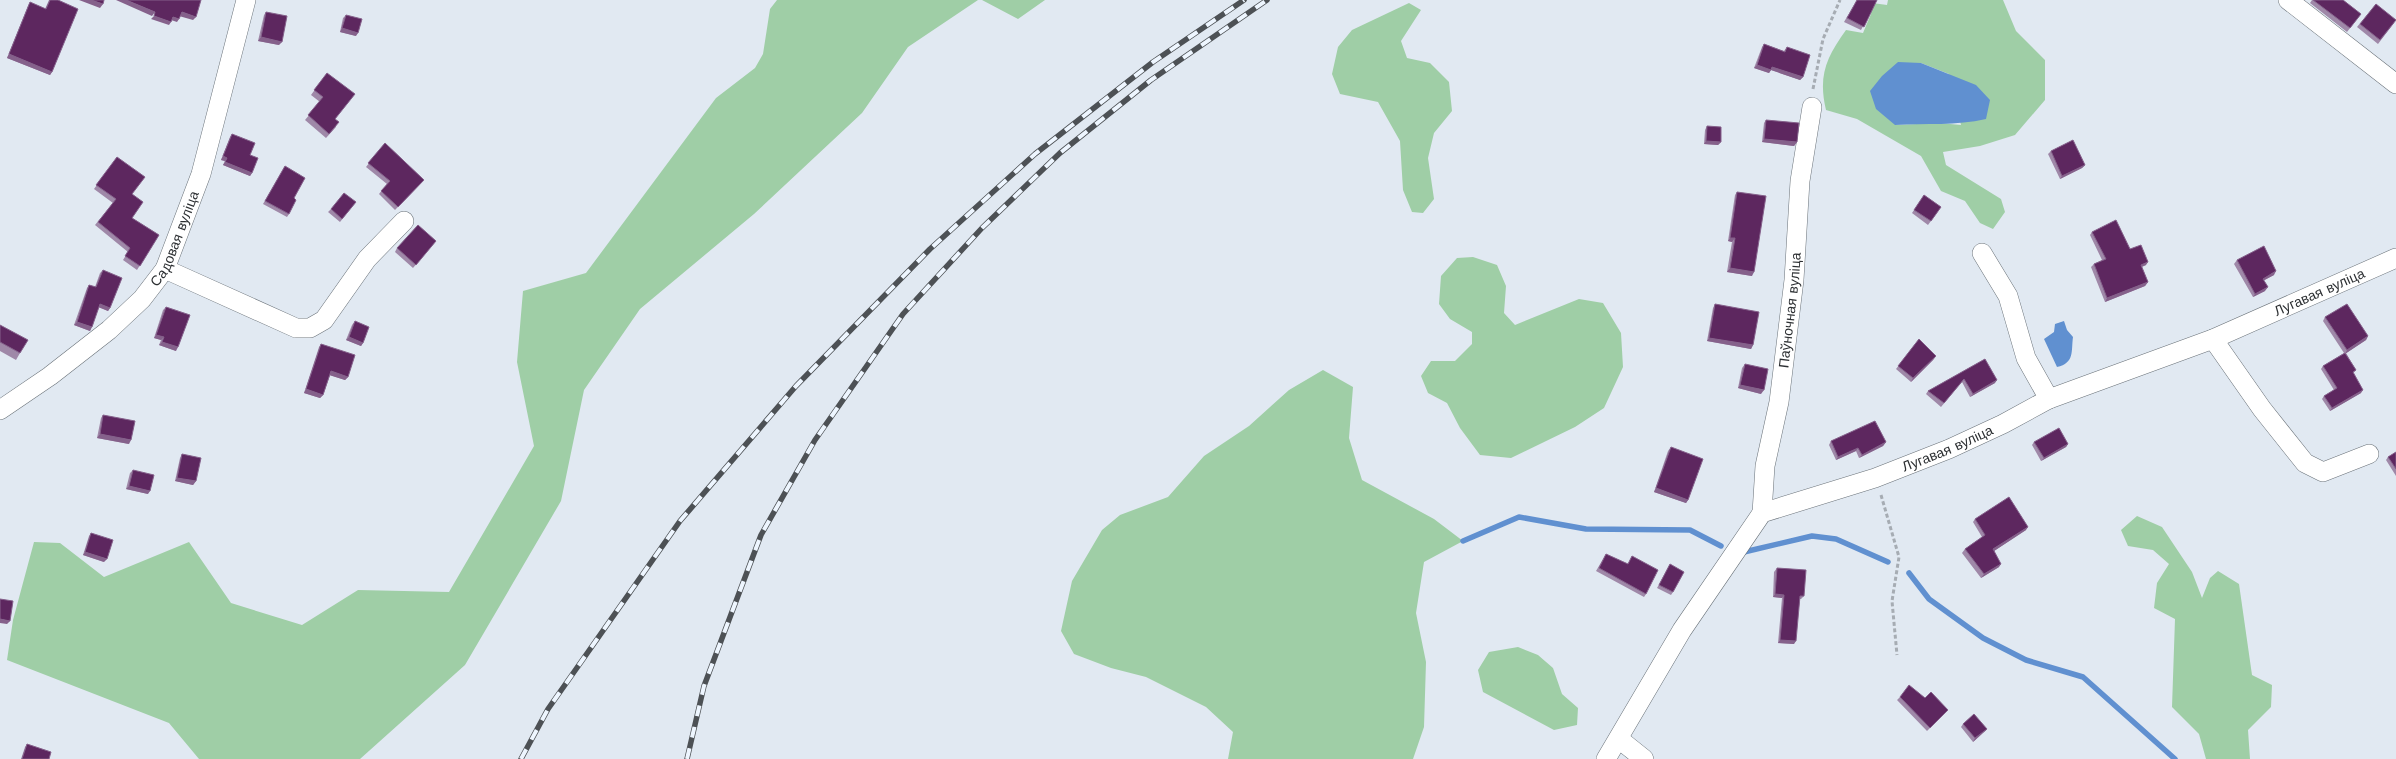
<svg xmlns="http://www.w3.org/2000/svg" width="2396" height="759" viewBox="0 0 2396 759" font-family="'Work Sans',sans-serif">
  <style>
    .green { fill: #9fcea6; fill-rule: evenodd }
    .water { fill: #6090d0 }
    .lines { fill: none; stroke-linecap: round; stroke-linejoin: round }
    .stream { stroke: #6090d0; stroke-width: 5.5 }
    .minor-casing { stroke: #6a7279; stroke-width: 20 }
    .path { stroke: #a6acb3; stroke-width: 3; stroke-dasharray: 4 2.5; stroke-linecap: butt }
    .minor { stroke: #fff; stroke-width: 19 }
    .rail-casing { stroke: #4d5155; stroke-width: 5.5 }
    .rail { stroke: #eef6ff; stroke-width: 4; stroke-dasharray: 11; stroke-linecap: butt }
    .wall { fill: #9f88a8 }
    .shaded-wall { fill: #85618b }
    .building { fill: #5d275f; stroke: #85618b }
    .labels { text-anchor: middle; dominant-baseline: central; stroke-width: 5; stroke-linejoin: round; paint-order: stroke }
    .street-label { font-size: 14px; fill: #2c2f32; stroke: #eef6ff }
  </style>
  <rect width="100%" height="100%" fill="#e1e9f2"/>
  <path class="green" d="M777,0H978L908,47L862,113L754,214L640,309L584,390L561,501L465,665L360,759H199L169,723L7,660L13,620L34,542L60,543L104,577L189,542L231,603L302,625L358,590L449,592L534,446L517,362L523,291L586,273L716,98L755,68L763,54L770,9Z
    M982,0H1045L1018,19Z
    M1888,0H2003L2016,31L2045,60V100L2015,135L1980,146L1943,152L1946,165L2001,199L2005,212L1993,229L1980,223L1965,201L1941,191L1921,156L1857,119L1826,110C1818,76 1826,58 1846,30L1863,33L1871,14L1863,9L1865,2L1887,5ZM1921,63L1949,74L1961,125L1939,123L1895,125Z
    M1409,3L1421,10L1401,41L1407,58L1430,63L1449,82L1452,111L1434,133L1428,158L1434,199L1423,213L1412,212L1403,190L1400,141L1378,102L1340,94L1332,74L1338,47L1352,30Z
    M1473,257L1497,265L1506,286L1504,313L1515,325L1579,299L1603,303L1621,333L1623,367L1604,408L1575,427L1511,458L1480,455L1460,428L1447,403L1428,393L1421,376L1431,361H1455L1472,344V332L1450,319L1439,304L1441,276L1457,258Z
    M1323,370L1353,387L1349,438L1362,480L1434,519L1463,541L1424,562L1416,613L1426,662L1424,727L1413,759H1228L1233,732L1206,707L1146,677L1111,668L1074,654L1061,631L1072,581L1102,530L1120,515L1168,497L1204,456L1249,426L1289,390Z
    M2137,516L2162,527L2192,572L2202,598L2210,578L2218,571L2239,584L2252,675L2272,685L2271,707L2248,730L2250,759H2206L2199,734L2172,707L2175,619L2154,608L2157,583L2169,564L2153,550L2128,546L2121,530Z
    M1518,647L1538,655L1553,668L1562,694L1578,708L1577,725L1554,730L1483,692L1478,670L1489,652Z"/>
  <path class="water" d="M1898,62L1921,63L1976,85L1990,100L1986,119C1956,126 1926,123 1895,125L1876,109L1870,91L1882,76Z
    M2064,321L2067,330L2073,337C2071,351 2075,363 2057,367L2044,339L2054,332L2055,324Z"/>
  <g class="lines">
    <path class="stream" d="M1463,541L1519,517L1586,529L1690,530L1721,546
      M1744,552L1812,536L1836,539L1888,562
      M1909,573L1929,599L1983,638L2026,660L2083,677L2175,759"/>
    <defs>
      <g id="minor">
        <path d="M2288,0L2396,84"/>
        <path d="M1982,253L2008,296L2026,358L2049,399"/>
        <path d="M165,269L296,328H310L324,320L367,259L404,221"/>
        <path d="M2213,339L2262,409L2305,463L2323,472L2369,454"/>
        <path id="s1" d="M0,410L50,376L109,330L142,299L165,269L201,174L246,0"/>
        <path id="s2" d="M1762,513L1765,466L1779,402L1794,280L1800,181L1812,107"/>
        <path d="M1619,739L1644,759"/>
        <path id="s3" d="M1606,759L1682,630L1762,513L1875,478L1949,449L2003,424L2049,399L2213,339L2396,258"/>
      </g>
    </defs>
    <use href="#minor" class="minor-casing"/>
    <path class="path" d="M1813,89L1823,39L1840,0
      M1881,495L1899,557L1892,601L1897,655"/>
    <use href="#minor" class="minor"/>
    <defs>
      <path id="rail" d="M521,759L548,709L680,521L796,386L930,249L1035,154L1153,62L1244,0
        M687,759L704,686L761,535L815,440L903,314L982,228L1060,153L1151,80L1267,0"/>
    </defs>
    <use href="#rail" class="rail-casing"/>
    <use href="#rail" class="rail"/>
  </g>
  <path class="wall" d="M49,0H58L52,72L50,75L7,58L28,6L30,2L45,9Z
    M1857,0H1877L1861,30L1844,22Z
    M2312,0H2343L2361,14L2347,32L2310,3Z
    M2376,4L2394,23L2378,44L2357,27Z
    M266,12L279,45L258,41L264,15Z
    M346,15L356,36L340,32L343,18Z
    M1764,44L1784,51L1787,47L1803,77L1800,80L1771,70L1769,73L1754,68L1762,47Z
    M327,73L336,127L326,138L305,120L320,102L311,95Z
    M1766,120L1797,142L1794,146L1762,142L1764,123Z
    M1707,126L1721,142L1718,145L1704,144L1705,130Z
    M232,134L250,155L252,173L250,176L223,165L225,161L221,160L230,137Z
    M385,143L424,180L395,210L379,194L387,184L366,167Z
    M2051,151L2085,165L2082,168L2060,179L2048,154Z
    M117,157L132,194V218L159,235L137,270L123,260L128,252L95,225L113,203L94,189Z
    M285,166L289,214L287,217L263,204Z
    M1737,192L1752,276L1727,272L1732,242L1728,241L1735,195Z
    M1924,195L1941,207L1928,225L1912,213Z
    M356,202L340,222L328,212L331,209Z
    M2092,232L2130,249L2146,265L2142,267L2148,282L2145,286L2105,302L2091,267L2094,264L2102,260L2090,235Z
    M436,241L413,268L395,252L397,248Z
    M2237,260L2274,275L2264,280L2265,291L2253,297L2234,264Z
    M103,270L110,308L108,311L99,307L90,331L74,325L87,288L89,285L95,287L100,273Z
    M1715,304L1753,345L1751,349L1707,341L1713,308Z
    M166,307L176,351L159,345L161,340L154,338L163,310Z
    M2325,317L2368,336L2366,340L2346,353L2356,370L2353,373L2361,393L2330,411L2322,399L2324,396L2334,390L2321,369L2323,366L2344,353L2323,321Z
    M355,321L363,343L361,346L346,340L352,325Z
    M0,325L20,353L16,360L0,351Z
    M1919,339L1936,356L1933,360L1911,382L1896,369Z
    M321,344L348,377L345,380L330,375L323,395L320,398L304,393L319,347Z
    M1985,359L1995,383L1970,397L1962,382L1941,407L1926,394L1928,391Z
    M1745,364L1761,394L1738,388L1742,368Z
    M103,415L129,444L97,438L101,418Z
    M1831,441L1886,442L1883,446L1859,458L1856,451L1836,460L1829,445Z
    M2034,442L2068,444L2066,447L2041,461L2032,445Z
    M1671,447L1688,500L1686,503L1654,492L1668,451Z
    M2396,452V476L2386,460L2388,457Z
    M182,454L196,481L193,485L175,481L180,458Z
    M133,470L148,494L126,489L130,473Z
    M1975,519L2026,530L1994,551L1999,567L1981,578L1962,553L1965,549L1982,537L1973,522Z
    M91,533L104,562L83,555L89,536Z
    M1606,554L1628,564L1632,556L1646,594L1644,597L1596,571Z
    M1670,564L1673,592L1671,595L1657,588Z
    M1777,568L1804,596L1801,599H1800L1794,644L1778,643L1782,598L1773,597L1774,572Z
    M1900,697L1925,698L1948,710L1927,731L1897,700Z
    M1963,724L1987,729L1984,732L1973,742L1961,727Z
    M27,744L49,759H21L25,747Z"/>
  <path class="shaded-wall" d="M79,0H91L103,4L100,8Z
    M116,0H126L155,12L152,16Z
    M182,12L196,17L193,20L179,16Z
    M154,16L171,22L169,25L151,19Z
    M173,17L179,19L177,22L171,20Z
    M342,28L358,33L356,36L340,32Z
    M261,37L282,42L279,45L258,41Z
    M9,54L52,72L50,75L7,58Z
    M1757,65L1772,67L1803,77L1800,80L1771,70L1769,73L1754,68Z
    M1764,139L1797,142L1794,146L1762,142Z
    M1706,141L1721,142L1718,145L1704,144Z
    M223,156L227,158L225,161L221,160Z
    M225,162L252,173L250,176L223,165Z
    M2085,165L2082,168L2060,179L2062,176Z
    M1730,238H1735L1732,242L1728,241Z
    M2148,262L2146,265L2138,268L2141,265Z
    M1730,268L1754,272L1752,276L1727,272Z
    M2276,271L2274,275L2261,282L2263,279Z
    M2148,282L2145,286L2105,302L2107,298Z
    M2268,287L2265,291L2253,297L2255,294Z
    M100,304L110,308L108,311L98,307Z
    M77,322L92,327L90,331L74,325Z
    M156,335L164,337L161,340L154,338Z
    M2368,336L2366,340L2345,354L2347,350Z
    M349,337L363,343L361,346L346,340Z
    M1709,338L1753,345L1751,349L1707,341Z
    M162,342L178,347L176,351L159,345Z
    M1936,356L1933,360L1911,382L1913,378Z
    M331,371L348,377L345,380L329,375Z
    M1997,380L1995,383L1970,397L1973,394Z
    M1740,385L1764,390L1761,394L1738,388Z
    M306,389L323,395L320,398L304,393Z
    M2363,390L2361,393L2330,411L2332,408Z
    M100,434L131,440L129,444L97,438Z
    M1886,442L1883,446L1859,458L1862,455Z
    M2068,444L2066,447L2041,461L2044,458Z
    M1858,448L1856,451L1836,460L1838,457Z
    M177,478L196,481L193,485L175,481Z
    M129,486L150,491L148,494L126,489Z
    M1656,488L1688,500L1686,503L1654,492Z
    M2028,527L2026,530L1991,553L1993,549Z
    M85,552L107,559L104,562L83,555Z
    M2001,564L1999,567L1981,578L1984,574Z
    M1775,594L1784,595L1782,598L1773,597Z
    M0,619L10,621L7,624L0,623Z
    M1780,640L1796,641L1794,644L1778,643Z
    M1987,729L1984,732L1973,742L1975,738Z"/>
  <path class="building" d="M50,0H58L78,9L52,72L9,54L30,2L46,9Z
    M91,0H104L103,4Z
    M126,0H201L196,17L182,12L179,19L173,17L171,22L154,16L155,12Z
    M1857,0H1877L1864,27L1847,18Z
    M2313,0H2343L2361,14L2350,28Z
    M2376,4L2396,20L2380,40L2360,24Z
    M266,12L287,16L282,42L261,37Z
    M346,15L362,19L358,33L342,28Z
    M1764,44L1785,52L1787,47L1810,55L1803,77L1772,67L1771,70L1757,65Z
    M327,73L355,94L335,119L339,122L329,134L308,115L323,97L314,90Z
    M1766,120L1799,123L1797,142L1764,139Z
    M1707,126L1721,127V142L1706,141Z
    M232,134L255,143L250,155L258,158L252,173L225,162L227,158L223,156Z
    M2073,140L2085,165L2062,176L2051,151Z
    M385,143L424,180L398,207L381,191L390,181L368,163Z
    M117,157L145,177L132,194L143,202L132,218L159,235L140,266L125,256L130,248L98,222L116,199L96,185Z
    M285,166L305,178L294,198L296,200L289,214L265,201Z
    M1737,192L1766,196L1754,272L1730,268L1735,238H1730Z
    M344,193L356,202L342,219L331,209Z
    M1924,195L1941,207L1931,221L1914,210Z
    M2116,220L2130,249L2141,245L2148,262L2141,265L2148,282L2107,298L2094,264L2106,259L2092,232Z
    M418,225L436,241L416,265L397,248Z
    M2264,246L2276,271L2263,279L2268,287L2255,294L2237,260Z
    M103,270L122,278L110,308L100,304L92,327L77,322L89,285L96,287Z
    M1715,304L1759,312L1753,345L1709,338Z
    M2347,304L2368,336L2347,350L2325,317Z
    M166,307L190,315L178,347L162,342L164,337L156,335Z
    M355,321L369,327L363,343L349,337Z
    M0,325L28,340L20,353L0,342Z
    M1919,339L1936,356L1913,378L1898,366Z
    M321,344L355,355L348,377L331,371L323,395L306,389Z
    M2345,353L2356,370L2353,372L2363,390L2332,408L2324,396L2337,388L2323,366Z
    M1985,359L1997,380L1973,394L1964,379L1944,403L1928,391Z
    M1745,364L1768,369L1764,390L1740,385Z
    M103,415L135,421L131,440L100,434Z
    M1875,421L1886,442L1862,455L1858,448L1838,457L1831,441Z
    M2059,428L2068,444L2044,458L2034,442Z
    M1671,447L1703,459L1688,500L1656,488Z
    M2396,452V469L2388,457Z
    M182,454L201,458L196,481L177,478Z
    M133,470L154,475L150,491L129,486Z
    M2009,497L2028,527L1993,549L2001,564L1984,574L1965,549L1985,535L1975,519Z
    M91,533L113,540L107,559L85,552Z
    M1606,554L1628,564L1632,556L1658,570L1646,594L1599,568Z
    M1670,564L1684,572L1673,592L1659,585Z
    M1777,568L1806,570L1804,596H1800L1796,641L1780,640L1784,595L1775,594Z
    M0,599L13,601L10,621L0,619Z
    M1909,685L1925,698L1931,692L1948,710L1930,728L1900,697Z
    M1974,714L1987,729L1975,738L1963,724Z
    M27,744L51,752L49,759H22Z"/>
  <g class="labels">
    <g class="street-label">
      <text stroke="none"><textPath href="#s1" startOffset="250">Садовая вуліца</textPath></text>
      <text stroke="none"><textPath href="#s3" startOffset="892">Лугавая вуліца</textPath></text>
      <text stroke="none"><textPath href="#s2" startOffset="205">Паўночная вуліца</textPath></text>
      <text stroke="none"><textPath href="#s3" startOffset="488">Лугавая вуліца</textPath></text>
    </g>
  </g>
</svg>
